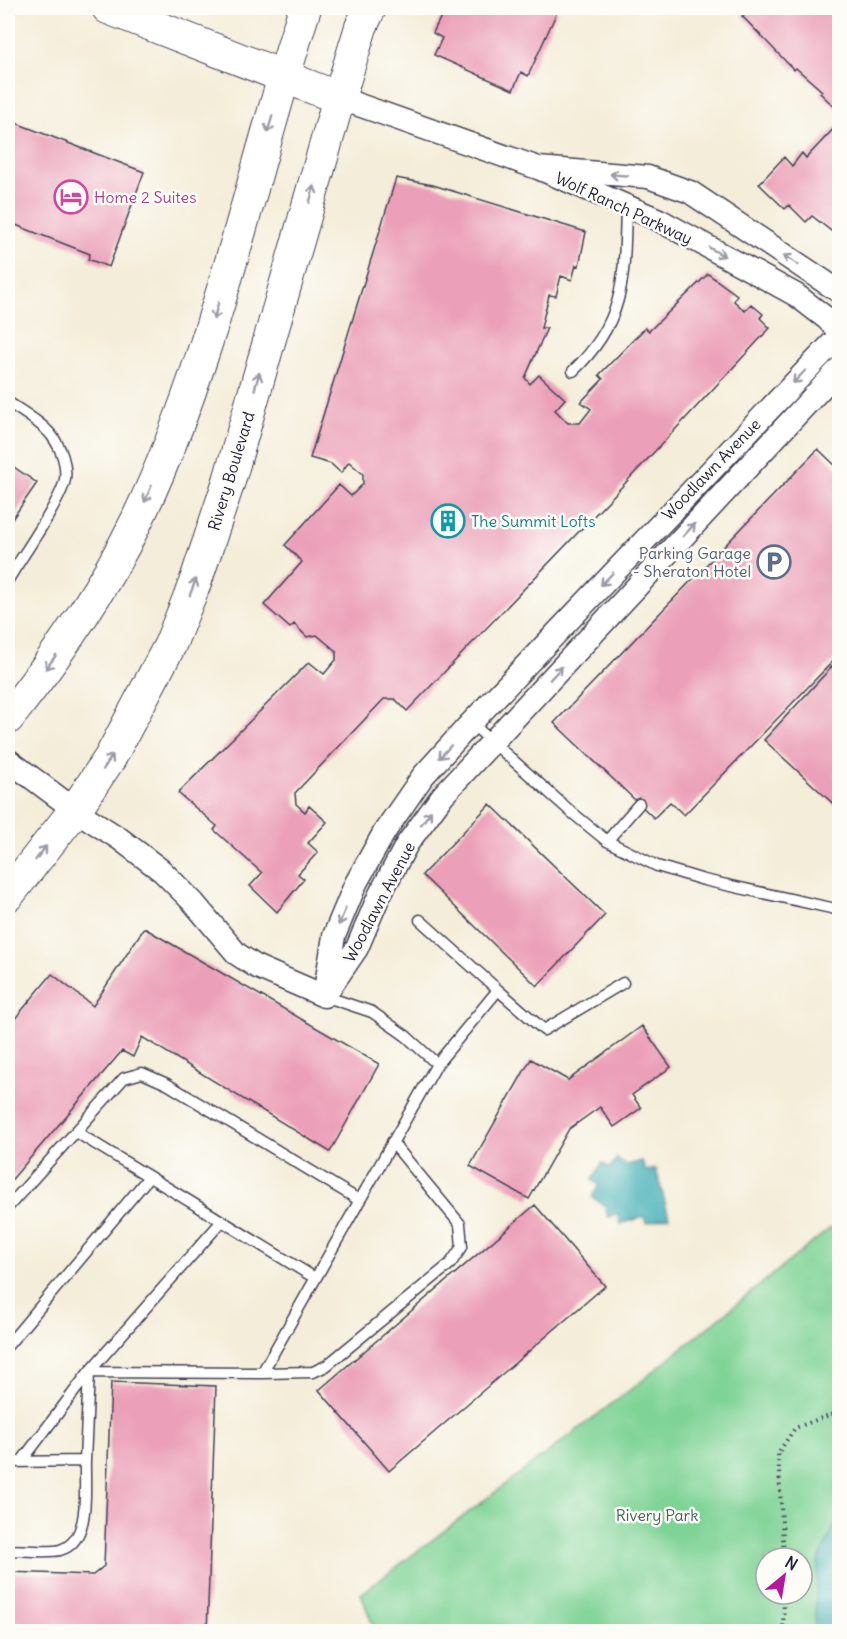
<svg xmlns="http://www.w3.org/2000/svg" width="847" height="1639" viewBox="0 0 847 1639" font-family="Delius,sans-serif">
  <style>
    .green { fill: #7ed395; stroke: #507a68; stroke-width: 1.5; fill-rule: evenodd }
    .water { fill: #3aacb4; stroke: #2e6778; stroke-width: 1.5 }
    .building { fill: #eb9fb8 }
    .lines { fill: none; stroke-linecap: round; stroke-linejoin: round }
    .lane-casing { stroke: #424053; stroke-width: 13 }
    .street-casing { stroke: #424053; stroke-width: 25 }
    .secondary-casing { stroke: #424053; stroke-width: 34 }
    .path { stroke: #424053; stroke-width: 4; stroke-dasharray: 1.5 4.5; stroke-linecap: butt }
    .lane { stroke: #fff; stroke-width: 10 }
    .street { stroke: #fff; stroke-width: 22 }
    .secondary { stroke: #fff; stroke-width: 32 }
    .oneway { stroke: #9c9ca7 }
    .labels { text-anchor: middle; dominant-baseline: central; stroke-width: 5; stroke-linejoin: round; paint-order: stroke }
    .hotel-label { font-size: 16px; fill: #b23c85; stroke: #fdfcf7; text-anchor: start }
    .street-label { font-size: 16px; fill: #22223b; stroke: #fdfcf7 }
    .culture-label { font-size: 16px; fill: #0d838f; stroke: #fdfcf7; text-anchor: start }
    .service-label { font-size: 16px; fill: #4e5e75; stroke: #fdfcf7; text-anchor: end }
    .park-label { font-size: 16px; fill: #42605a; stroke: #fdfcf7 }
  </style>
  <rect width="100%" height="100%" fill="#fdfcf7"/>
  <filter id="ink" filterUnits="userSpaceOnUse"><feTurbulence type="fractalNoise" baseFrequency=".0167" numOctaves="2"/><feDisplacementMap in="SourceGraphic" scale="12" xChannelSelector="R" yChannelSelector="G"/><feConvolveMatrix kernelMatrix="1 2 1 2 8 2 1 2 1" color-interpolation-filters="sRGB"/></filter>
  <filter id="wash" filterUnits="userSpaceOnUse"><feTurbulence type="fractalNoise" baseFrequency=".008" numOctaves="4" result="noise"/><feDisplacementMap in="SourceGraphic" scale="24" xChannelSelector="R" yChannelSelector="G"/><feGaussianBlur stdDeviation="1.35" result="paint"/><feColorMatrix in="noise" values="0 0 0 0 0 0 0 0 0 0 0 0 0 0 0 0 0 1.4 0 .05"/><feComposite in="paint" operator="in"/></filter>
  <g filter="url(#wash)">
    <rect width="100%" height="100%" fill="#f4edd9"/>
    <path class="green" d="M839,1221V1631H375L361,1594L639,1383ZM766,1558H802V1594H766Z"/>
    <path class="water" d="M617,1158L627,1165L642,1161L646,1171L656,1169L669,1217L646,1223L644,1217L620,1224L618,1214L608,1217L605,1206L592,1197L599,1185L592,1180L602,1163L610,1168Z
      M839,1515V1631H814L818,1562Z"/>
    <g id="blocks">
      <path class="building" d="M445,8H547L557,12L528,76L521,72L513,90L434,55L442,38L433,33Z
        M751,8H840V112L820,93L822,91L796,68L794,70L742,16Z
        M8,120L144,172L109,267L88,259L90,254L8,222Z
        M840,122V238L812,216L806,222L789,205L785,209L759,184L784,157L792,166L802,153L806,158Z
        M396,178L433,185L586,232L579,266L576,265L572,280L561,276L556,296L549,295L541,328H547L525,378L530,384L539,375L565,399L555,410L568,423H580L591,409L581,402L603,379L599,375L645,328L649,331L708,274L737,295L734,301L745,311L751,304L763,314L760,318L770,328L614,495L407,711L395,699H384L295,793L296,804L305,812L309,806L327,822L308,843L318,852L298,874L304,879L277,912L250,886L262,873L214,830L217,826L178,793L309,662L324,674L336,660V651L317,635L307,637L294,624L290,628L264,605L302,562L285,545L339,485L351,496L363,484V474L349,462L341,473L331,464L310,458Z
        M818,449L840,470V654L684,815L670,802L654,818L554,723Z
        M8,463L37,483L8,525Z
        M840,658V810L764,740Z
        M490,804L605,915L537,986L422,875Z
        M144,928L379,1064L330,1152L142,1037L133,1057L122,1051L8,1184V1027L52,974L93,1006Z
        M642,1026L671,1067L632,1095L641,1108L614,1127L600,1107L569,1129L529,1199L470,1166L531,1059L568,1080Z
        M535,1205L605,1286L389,1471L319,1390Z
        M111,1382L216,1386L207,1632H8V1572L93,1575L104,1566Z"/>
    </g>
  </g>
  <g filter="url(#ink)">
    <use href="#blocks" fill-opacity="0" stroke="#424053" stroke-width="1.5"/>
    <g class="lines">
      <defs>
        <path id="lane" d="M573,371C627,320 624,275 626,206
          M8,402C22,412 41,422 52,436C61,448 67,464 65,479C62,500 20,559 8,580
          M471,723L570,811L607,841L657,866L704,880L840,910
          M607,841L639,804
          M420,920L498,990
          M437,1064L498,990L544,1030L623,983
          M76,1132L315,1278
          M8,1207L124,1078L142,1073L167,1084L359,1200
          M8,1345L149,1177
          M262,1373L313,1372L326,1366L450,1264L462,1247L460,1224L392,1142
          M8,1462L85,1461L89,1372L262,1373L437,1064L406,1036L372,1012L324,996
          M21,1462L89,1372L222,1221
          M8,1550C20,1550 50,1553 60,1550C92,1541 84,1487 85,1461"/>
        <path id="street" d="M339,98L538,168
          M840,292L690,192L648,177L538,168L659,220L796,295L826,318L840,332
          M8,760L75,810L120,839L162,871L193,902L237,954L257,967L324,996
          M327,992L357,948L379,896L407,844L443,795L840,368
          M324,996L334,936L356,883L385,831L423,776L471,723L840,335"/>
        <path id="secondary" d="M108,8L339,98
          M8,718C57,656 102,592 137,520C215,358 250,178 305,8
          M8,895L75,810L110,758L170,645L195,583L229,481L339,98L361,27L370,8"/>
      </defs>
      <use href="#lane" class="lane-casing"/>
      <use href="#street" class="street-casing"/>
      <use href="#secondary" class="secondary-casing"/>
      <path class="path" d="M784,1558L778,1453L795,1428L840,1411
        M783,1632L784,1594"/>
      <use href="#lane" class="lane"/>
      <use href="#street" class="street"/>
      <use href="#secondary" class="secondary"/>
    </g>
    <defs><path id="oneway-shaft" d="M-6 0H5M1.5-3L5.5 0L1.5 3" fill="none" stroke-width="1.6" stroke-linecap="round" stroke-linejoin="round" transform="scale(1.5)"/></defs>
    <g class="oneway">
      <use href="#oneway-shaft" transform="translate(270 124) rotate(106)"/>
      <use href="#oneway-shaft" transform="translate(619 175) rotate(-175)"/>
      <use href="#oneway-shaft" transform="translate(312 194) rotate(-74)"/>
      <use href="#oneway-shaft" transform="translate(717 252) rotate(29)"/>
      <use href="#oneway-shaft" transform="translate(791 260) rotate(-146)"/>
      <use href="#oneway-shaft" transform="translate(216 311) rotate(106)"/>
      <use href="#oneway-shaft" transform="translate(799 377) rotate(134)"/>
      <use href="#oneway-shaft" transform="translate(257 381) rotate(-74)"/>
      <use href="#oneway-shaft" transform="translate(148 494) rotate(113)"/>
      <use href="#oneway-shaft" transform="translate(689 530) rotate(-47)"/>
      <use href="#oneway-shaft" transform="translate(607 579) rotate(134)"/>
      <use href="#oneway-shaft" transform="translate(193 587) rotate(-69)"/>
      <use href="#oneway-shaft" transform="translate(51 662) rotate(126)"/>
      <use href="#oneway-shaft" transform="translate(556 673) rotate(-47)"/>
      <use href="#oneway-shaft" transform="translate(445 752) rotate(132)"/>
      <use href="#oneway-shaft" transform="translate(108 762) rotate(-57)"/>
      <use href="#oneway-shaft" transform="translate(426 818) rotate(-54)"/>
      <use href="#oneway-shaft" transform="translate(41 853) rotate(-52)"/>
      <use href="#oneway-shaft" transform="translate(342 917) rotate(113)"/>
    </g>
  </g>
  <defs>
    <symbol id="hotel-ring" viewBox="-11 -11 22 22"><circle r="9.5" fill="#fdfcf7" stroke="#d1479c" stroke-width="1.5"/><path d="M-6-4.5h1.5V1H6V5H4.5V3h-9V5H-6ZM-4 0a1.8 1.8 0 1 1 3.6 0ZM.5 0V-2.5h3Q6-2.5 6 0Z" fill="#d1479c"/></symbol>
    <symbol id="building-ring" viewBox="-11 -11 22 22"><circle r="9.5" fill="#fdfcf7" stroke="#0f9aa8" stroke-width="1.5"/><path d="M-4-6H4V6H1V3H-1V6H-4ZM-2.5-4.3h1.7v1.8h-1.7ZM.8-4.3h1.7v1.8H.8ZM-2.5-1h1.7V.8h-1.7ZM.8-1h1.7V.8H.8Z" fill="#0f9aa8"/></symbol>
    <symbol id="parking-ring" viewBox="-11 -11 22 22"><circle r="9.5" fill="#fdfcf7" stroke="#5c6f8a" stroke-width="1.5"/><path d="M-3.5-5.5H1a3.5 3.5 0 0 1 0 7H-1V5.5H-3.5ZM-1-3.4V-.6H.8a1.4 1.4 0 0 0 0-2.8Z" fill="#5c6f8a"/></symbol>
  </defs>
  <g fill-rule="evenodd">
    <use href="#hotel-ring" x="52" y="178" width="38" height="38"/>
    <use href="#building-ring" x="429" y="502" width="38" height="38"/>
    <use href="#parking-ring" x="755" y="543" width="38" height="38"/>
  </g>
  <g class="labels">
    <g class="hotel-label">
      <text x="94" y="197">Home 2 Suites</text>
    </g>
    <g class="street-label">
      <text transform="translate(624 208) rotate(25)">Wolf Ranch Parkway</text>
      <text transform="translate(711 469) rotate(-46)">Woodlawn Avenue</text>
      <text transform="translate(231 471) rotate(-73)">Rivery Boulevard</text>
      <text transform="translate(379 902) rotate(-62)">Woodlawn Avenue</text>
    </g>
    <g class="culture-label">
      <text x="471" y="521">The Summit Lofts</text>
    </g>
    <g class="service-label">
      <text x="751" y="553">Parking Garage<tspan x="751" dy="18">- Sheraton Hotel</tspan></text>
    </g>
    <g class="park-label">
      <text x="657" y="1515">Rivery Park</text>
    </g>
  </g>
  <rect width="847" height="1639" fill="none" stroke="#fdfcf7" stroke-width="30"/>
  <g transform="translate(784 1576) rotate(30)"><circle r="28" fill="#fdfcf7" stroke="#a5a5ac" stroke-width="1.5"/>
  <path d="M0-4.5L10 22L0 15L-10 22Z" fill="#b5179e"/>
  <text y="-9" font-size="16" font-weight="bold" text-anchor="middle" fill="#22223b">N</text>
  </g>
</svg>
